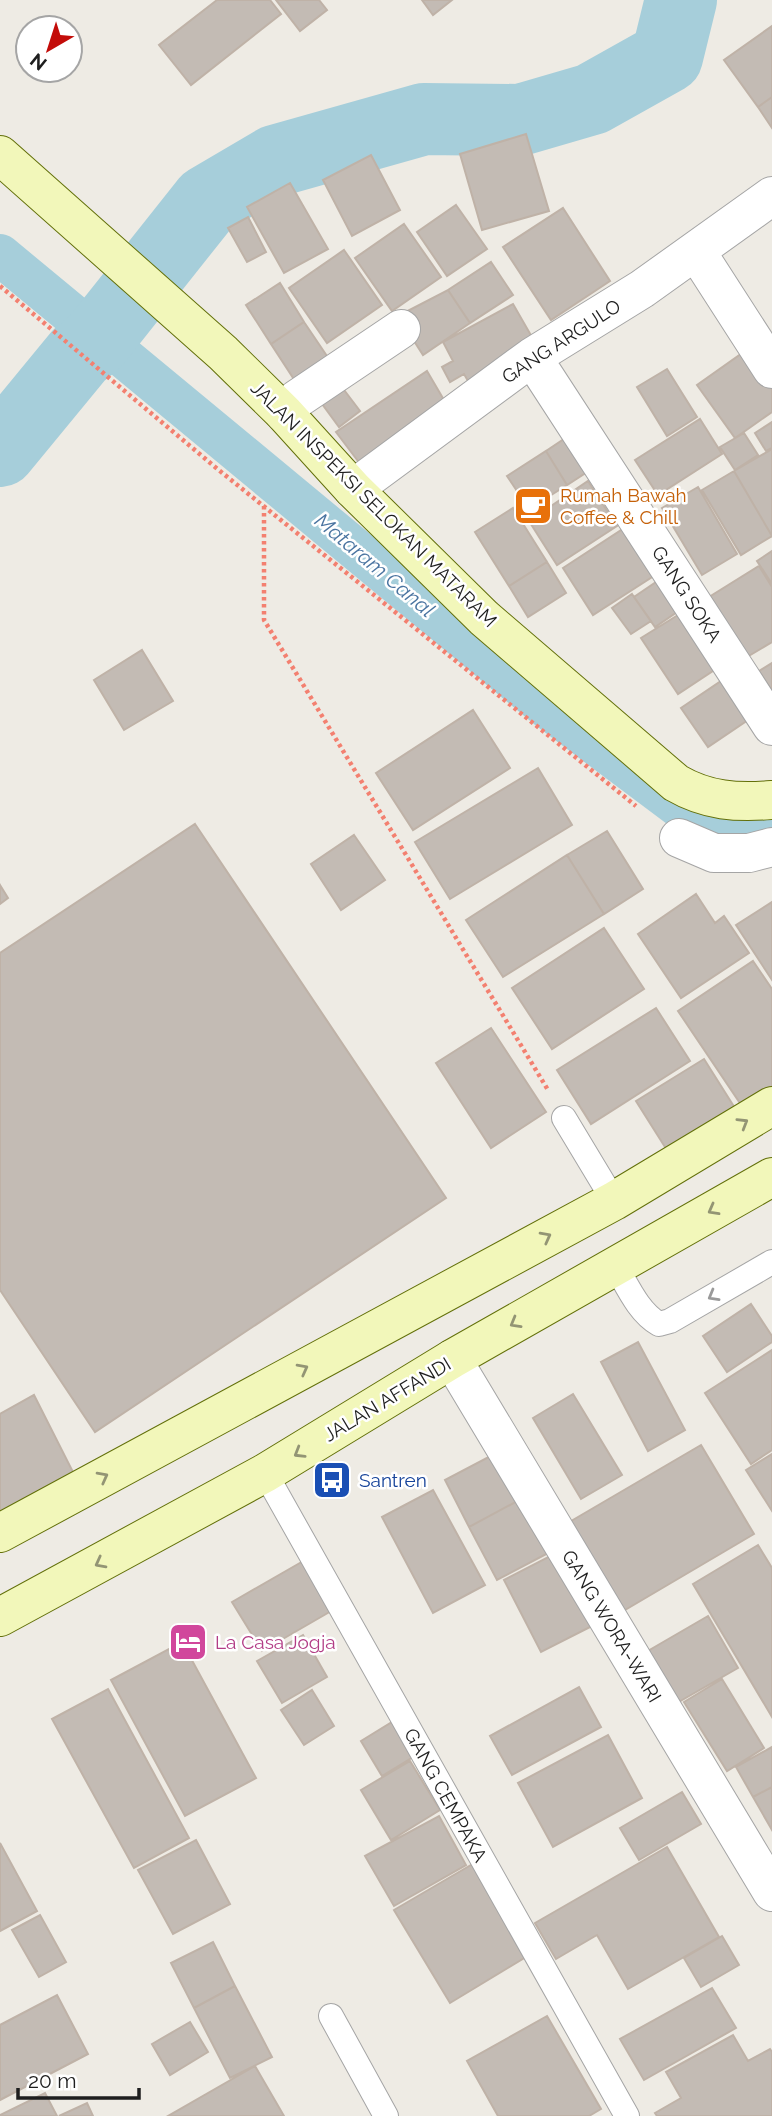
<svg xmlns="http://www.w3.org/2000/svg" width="772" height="2116" viewBox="0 0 772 2116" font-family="Raleway,sans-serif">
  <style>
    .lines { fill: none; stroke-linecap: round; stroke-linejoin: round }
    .canal { stroke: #a6ceda; stroke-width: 42 }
    .river { stroke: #a6ceda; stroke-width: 72 }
    .building { fill: #c3bbb4; stroke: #bfb2a7; stroke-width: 2 }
    .lane-casing { stroke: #a5a5a5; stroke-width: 26 }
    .street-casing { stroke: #a5a5a5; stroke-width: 40 }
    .secondary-casing { stroke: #63700a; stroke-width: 40 }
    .path { stroke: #f38070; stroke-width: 4.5; stroke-dasharray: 3.5 3.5; stroke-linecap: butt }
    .lane { stroke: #fff; stroke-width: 24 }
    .street { stroke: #fff; stroke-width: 38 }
    .secondary { stroke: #f2f7ba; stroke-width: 38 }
    .oneway { stroke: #939574 }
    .oneway2 { stroke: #9a9a9a }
    .labels { text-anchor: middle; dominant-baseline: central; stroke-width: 5; stroke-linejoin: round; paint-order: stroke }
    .street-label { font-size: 19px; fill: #1e1e1e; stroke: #fff }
    .food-label { font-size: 19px; fill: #c56008; stroke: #fff; text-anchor: start }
    .transit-label { font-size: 19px; fill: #164399; stroke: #fff; text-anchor: start }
    .hotel-label { font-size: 19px; fill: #b23c85; stroke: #fff; text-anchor: start }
    .water-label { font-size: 21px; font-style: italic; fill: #4b75a1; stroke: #fff }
  </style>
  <rect width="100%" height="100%" fill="#eeebe4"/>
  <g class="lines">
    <path class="canal" d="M0,255L550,710L690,815L763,826L772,821"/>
    <path class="river" d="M0,451L79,355L95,342L207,201L275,161L424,119L520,120L592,99L667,57L681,0"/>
  </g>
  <path class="building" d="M217,0H270L281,14L191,85L159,45Z
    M276,0H319L327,10L300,31Z
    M422,0H452L433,15Z
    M772,26V97L758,107L724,60Z
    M772,97V128L758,107Z
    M526,134L549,211L482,230L460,154Z
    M371,155L400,210L352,236L323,180Z
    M290,183L328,249L284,273L247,207Z
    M456,205L487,249L447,276L417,232Z
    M563,208L610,281L551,320L503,247Z
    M248,217L266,252L247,262L228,228Z
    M404,224L441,277L392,311L355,258Z
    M344,250L382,305L327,343L289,288Z
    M491,262L513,295L470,323L448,290Z
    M280,283L304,322L271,344L246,305Z
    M448,290L470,323L423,355L398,316Z
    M513,304L536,344L468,381L464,374L450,382L442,367L453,361L443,342Z
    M304,322L335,368L301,390L271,344Z
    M748,349L772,384V412L735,438L697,385Z
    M667,369L697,417L667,436L637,387Z
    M427,371L451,412L364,469L336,432Z
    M335,378L360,411L339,427L314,393Z
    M700,419L722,454L658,495L635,460Z
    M772,422V448L766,451L755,433Z
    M576,431L598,465L567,485L546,451Z
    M744,433L758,455L735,470L720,447Z
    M772,449V536L734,471Z
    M546,451L567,485L529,509L507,476Z
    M734,471L772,536L741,555L702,490Z
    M588,481L617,526L557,565L529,521Z
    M698,487L737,554L702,575L662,508Z
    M513,508L547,562L509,586L475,532Z
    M629,525L660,572L593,615L563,568Z
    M772,551V584L757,561Z
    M547,562L566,593L528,617L509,586Z
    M759,566L772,587V642L747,657L709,597Z
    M665,576L686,606L655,627L634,597Z
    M632,594L651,621L631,634L612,608Z
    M686,610L722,665L678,694L641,638Z
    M142,650L173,701L124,730L94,680Z
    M772,663V691L759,671Z
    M727,677L754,716L708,747L681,708Z
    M473,710L510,768L413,830L376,773Z
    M538,768L572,825L450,899L415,842Z
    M195,824L446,1198L95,1432L0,1290V953Z
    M607,831L643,889L604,914L567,855Z
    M354,835L385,880L341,910L311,864Z
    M567,855L604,914L503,977L466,920Z
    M0,885L8,898L0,904Z
    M696,894L715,923L724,916L749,953L681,998L638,934Z
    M772,902V980L736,925Z
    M604,928L644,989L552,1049L512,988Z
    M753,961L772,989V1095L746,1112L678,1011Z
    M656,1008L690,1061L591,1124L557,1070Z
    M491,1028L546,1112L491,1148L436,1063Z
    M704,1059L738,1113L670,1155L636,1101Z
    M751,1304L772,1336V1342L727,1372L703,1336Z
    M638,1342L685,1430L648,1451L601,1362Z
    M772,1350V1450L751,1464L705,1393Z
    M573,1394L622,1475L581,1499L533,1418Z
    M34,1395L75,1476L0,1515V1414Z
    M701,1445L754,1534L620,1613L566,1524Z
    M498,1452L523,1498L469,1527L445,1480Z
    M772,1454V1511L746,1470Z
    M433,1490L485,1585L433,1613L382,1517Z
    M523,1498L552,1551L497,1580L469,1527Z
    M758,1545L772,1568V1717L693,1584Z
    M556,1553L594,1625L541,1652L504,1580Z
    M305,1560L333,1610L262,1651L232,1602Z
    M708,1616L738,1668L677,1703L646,1652Z
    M303,1635L327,1677L282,1703L257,1661Z
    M182,1642L256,1778L185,1816L111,1680Z
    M722,1679L764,1748L727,1771L684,1702Z
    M579,1687L601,1727L512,1775L490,1736Z
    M108,1689L189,1838L134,1868L52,1719Z
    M312,1690L334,1726L304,1745L281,1710Z
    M397,1719L418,1754L382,1776L361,1741Z
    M608,1735L642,1798L553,1847L518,1783Z
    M772,1747V1787L753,1797L736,1767Z
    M410,1761L440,1810L391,1840L361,1790Z
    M772,1787V1830L753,1797Z
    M682,1792L701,1824L639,1860L620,1828Z
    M439,1816L466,1865L394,1906L365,1856Z
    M196,1840L230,1904L173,1934L138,1870Z
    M0,1843L37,1911L0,1931Z
    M667,1847L719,1937L628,1989L597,1935L556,1959L535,1923Z
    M476,1862L531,1954L450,2003L394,1910Z
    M40,1915L66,1962L39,1977L12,1930Z
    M722,1936L739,1965L701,1987L684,1958Z
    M213,1942L235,1986L194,2008L171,1963Z
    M235,1986L272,2057L230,2078L194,2008Z
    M712,1988L736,2028L644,2080L620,2039Z
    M57,1995L88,2054L0,2100V2025Z
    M547,2016L601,2109L589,2116H498L467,2061Z
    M190,2022L208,2052L170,2075L152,2044Z
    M733,2035L748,2061L770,2049L772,2052V2116H657L655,2113L681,2098L666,2072Z
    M255,2066L284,2116H168Z
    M45,2093L57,2116H0V2115Z
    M87,2103L93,2116H59Z"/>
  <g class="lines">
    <defs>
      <path id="lane" d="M564,1118L614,1201
        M615,1265C627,1285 638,1312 659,1324L670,1321L772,1262
        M265,1473L627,2116
        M331,2016L386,2116"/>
      <path id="street" d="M696,251L772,369
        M532,357L772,726
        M284,413L297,399L401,329
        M353,489L532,357L642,289L772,196
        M679,838L714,853H749L772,847
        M452,1359L772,1892"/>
      <path id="secondary" d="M0,155L223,353L284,413L353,489L484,618L676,783C707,801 737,803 772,800
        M0,1533L614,1201L772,1106
        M0,1617L265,1473L452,1359L772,1177"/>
    </defs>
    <use href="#lane" class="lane-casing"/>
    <use href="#street" class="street-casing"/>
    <use href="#secondary" class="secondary-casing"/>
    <path class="path" d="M0,286L215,467L636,806
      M264,506V620L548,1090"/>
    <use href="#lane" class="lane"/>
    <use href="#street" class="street"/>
    <use href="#secondary" class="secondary"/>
  </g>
  <defs><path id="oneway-chevron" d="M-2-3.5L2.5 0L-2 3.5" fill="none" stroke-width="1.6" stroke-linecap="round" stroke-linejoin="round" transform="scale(1.75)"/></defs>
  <g class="oneway">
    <use href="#oneway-chevron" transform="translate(743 1123) rotate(-31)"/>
    <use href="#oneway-chevron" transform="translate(713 1210) rotate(151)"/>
    <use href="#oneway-chevron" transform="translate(546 1237) rotate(-28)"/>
    <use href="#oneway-chevron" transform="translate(515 1323) rotate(150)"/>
    <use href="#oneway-chevron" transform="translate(303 1369) rotate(-28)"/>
    <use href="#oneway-chevron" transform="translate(299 1453) rotate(149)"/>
    <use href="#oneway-chevron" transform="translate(103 1477) rotate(-28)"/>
    <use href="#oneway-chevron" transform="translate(100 1563) rotate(152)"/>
  </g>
  <use class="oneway2" href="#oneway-chevron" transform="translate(713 1296) rotate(150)"/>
  <defs>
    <symbol id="cafe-square" viewBox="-11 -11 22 22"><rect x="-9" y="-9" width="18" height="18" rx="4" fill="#e8710a" stroke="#fff"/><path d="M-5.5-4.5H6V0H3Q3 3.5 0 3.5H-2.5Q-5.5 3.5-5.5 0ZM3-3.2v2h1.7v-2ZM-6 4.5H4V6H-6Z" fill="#fff"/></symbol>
    <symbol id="bus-square" viewBox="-11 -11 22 22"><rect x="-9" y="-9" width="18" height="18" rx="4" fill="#1a4fb4" stroke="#fff"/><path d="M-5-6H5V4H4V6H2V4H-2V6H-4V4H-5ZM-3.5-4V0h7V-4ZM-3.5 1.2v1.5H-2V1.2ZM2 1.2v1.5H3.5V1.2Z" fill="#fff"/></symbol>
    <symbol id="hotel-square" viewBox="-11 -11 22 22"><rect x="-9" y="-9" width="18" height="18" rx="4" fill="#d1479c" stroke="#fff"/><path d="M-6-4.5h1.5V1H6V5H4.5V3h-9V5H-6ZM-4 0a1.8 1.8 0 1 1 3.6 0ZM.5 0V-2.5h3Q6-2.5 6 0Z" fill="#fff"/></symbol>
  </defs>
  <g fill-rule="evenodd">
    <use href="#cafe-square" x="511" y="484" width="44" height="44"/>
    <use href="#bus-square" x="310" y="1458" width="44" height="44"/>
    <use href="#hotel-square" x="166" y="1620" width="44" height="44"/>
  </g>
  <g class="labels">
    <g class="street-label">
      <text transform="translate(561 341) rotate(-33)">GANG ARGULO</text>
      <text transform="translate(374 504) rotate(45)">JALAN INSPEKSI SELOKAN MATARAM</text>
      <text transform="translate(687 594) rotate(57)">GANG SOKA</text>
      <text transform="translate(387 1399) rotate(-31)">JALAN AFFANDI</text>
      <text transform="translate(612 1626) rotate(59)">GANG WORA-WARI</text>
      <text transform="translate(446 1795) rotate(61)">GANG CEMPAKA</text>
    </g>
    <g class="food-label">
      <text x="560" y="495">Rumah Bawah<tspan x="560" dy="22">Coffee &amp; Chill</tspan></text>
    </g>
    <g class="transit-label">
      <text x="359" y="1480">Santren</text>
    </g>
    <g class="hotel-label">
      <text x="215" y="1642">La Casa Jogja</text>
    </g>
    <g class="water-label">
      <text transform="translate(375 565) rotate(40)">Mataram Canal</text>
    </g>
  </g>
  <g transform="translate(49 49) rotate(219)"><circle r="33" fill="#ffffff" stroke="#a5a5a5" stroke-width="2"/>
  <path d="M0-5L12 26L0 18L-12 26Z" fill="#c30c09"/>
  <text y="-10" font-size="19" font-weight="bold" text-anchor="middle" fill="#1e1e1e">N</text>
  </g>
  <path d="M18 2088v10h121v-10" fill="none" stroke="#1e1e1e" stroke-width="3.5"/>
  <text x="28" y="2088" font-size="21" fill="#1e1e1e" stroke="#ffffff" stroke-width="5" paint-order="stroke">20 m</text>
</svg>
